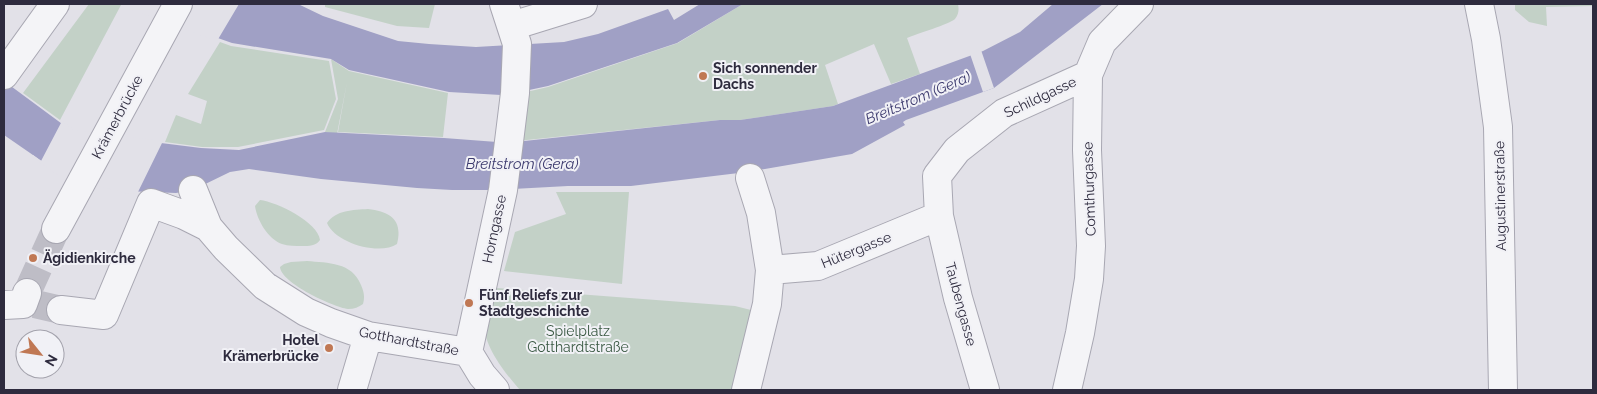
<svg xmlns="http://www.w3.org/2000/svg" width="1597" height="394" viewBox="0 0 1597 394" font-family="Raleway,sans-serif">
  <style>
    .green { fill: #c3d1c7 }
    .water { fill: #a0a0c5 }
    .pier { fill: #e2e1e8 }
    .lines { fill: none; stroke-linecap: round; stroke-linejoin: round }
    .minor-tunnel { stroke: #bebdc6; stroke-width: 28; stroke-dasharray: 28 14; stroke-linecap: butt }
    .minor-casing { stroke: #a8a7b2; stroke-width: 30 }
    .minor { stroke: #f4f4f7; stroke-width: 28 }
    .poi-dot { fill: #c07854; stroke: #f1f1f6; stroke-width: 2 }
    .labels { text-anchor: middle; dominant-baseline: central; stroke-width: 4; stroke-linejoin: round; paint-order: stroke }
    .poi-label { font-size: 14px; font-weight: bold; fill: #2e2b3e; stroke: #f1f1f6; text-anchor: start }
    .street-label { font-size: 14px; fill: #2e2b3e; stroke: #f1f1f6 }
    .park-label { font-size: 14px; fill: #3a5943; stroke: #f1f1f6 }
    .water-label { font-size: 15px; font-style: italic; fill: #3c3a6e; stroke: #f1f1f6 }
  </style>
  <rect width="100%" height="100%" fill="#e2e1e8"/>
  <path class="green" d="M89,4L121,5L60,120L23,93Z
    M325,4H435L429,28L397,26L325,7Z
    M743,4H958C959,9 959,14 955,19C950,24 916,34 907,38L920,74L891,84L874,44L825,65L838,104L833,106L740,120H720L517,141L522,93L548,87L678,43Z
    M1515,4H1593V6L1546,7L1547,26L1529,22L1515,10Z
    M220,42L231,46L329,61L336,99L324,130L238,147H202L165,142L176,115L201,124L207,101L188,94Z
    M331,59L349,71L448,93L443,137L338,132L347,82L337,134L325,132L338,99Z
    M556,192H629L622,284L504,271L515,232L566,214Z
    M260,200C277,202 318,222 320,240C316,246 309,246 302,246C296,246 288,246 282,244C268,239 257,220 255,206Z
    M368,209C391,212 403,220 397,244C380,256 335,243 327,223C336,210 353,210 368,209Z
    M307,261C328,263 352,262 361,285C364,292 365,297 363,304C359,307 354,309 348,309C333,307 281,283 280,267L284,264L291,262Z
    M497,288L735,306L755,311L734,390H520C505,373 479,341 485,317C487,308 493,297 497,288Z"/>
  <path class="water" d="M121,4H298L323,16L398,41L429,44L476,47L564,42L598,34L668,9L674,20L700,4H743L677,43L548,86L515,93L501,95L449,92L349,70L331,59L232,43Z
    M1053,4H1103L994,88L906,120L903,122L905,125L852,154L747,172L631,186H568L493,190H452L417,188L321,179L249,169L230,172L193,190L176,193L125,191L59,173L4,135V81L73,132L201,148L239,150L325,132L444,138L497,142H515L720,120H740L833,106L983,51L1020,32Z"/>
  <path class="pier" d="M122,4H239L217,41L121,6Z
    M981,50L994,88L983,92L970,54Z
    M62,121L74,130L163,141L137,194L125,193L58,175L32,157L33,155L41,161Z"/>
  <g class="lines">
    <path class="minor-tunnel" d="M27,293L56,229
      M35,304L61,310"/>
    <defs>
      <path id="minor" d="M1479,4L1486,39L1498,127L1503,390
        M512,26L583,4
        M4,75L55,4
        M750,178L761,213L770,270
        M193,190L208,227
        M56,229L178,4
        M4,305L23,304L27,293
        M61,310L104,315L151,203L184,215L208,227L226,248L265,286L306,312L331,323L368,336L468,352L482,375L495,390
        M468,352L503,190L515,93L517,44L504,4
        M352,390L368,336
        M746,390L767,304L770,270L818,266L939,216
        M985,390L958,298L939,216L937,176L957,150L1004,113L1088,75
        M1067,390L1080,333L1089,279L1091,246L1087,150L1088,75L1102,42L1139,4"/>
    </defs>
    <use href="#minor" class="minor-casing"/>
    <use href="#minor" class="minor"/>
  </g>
  <g class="poi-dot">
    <circle cx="703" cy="76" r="5"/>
    <circle cx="33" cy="258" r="5"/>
    <circle cx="469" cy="303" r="5"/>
    <circle cx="329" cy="348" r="5"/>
  </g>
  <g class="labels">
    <g class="poi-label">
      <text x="713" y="68">Sich sonnender<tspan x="713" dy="16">Dachs</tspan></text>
      <text x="43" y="258">Ägidienkirche</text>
      <text x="479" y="295">Fünf Reliefs zur<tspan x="479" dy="16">Stadtgeschichte</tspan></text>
      <text x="319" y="340" text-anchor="end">Hotel<tspan x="319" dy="16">Krämerbrücke</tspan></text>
    </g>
    <g class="street-label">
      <text transform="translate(1040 97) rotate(-25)">Schildgasse</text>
      <text transform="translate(117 117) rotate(-62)">Krämerbrücke</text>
      <text transform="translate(1089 189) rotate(-92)">Comthurgasse</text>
      <text transform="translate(1500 196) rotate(-91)">Augustinerstraße</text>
      <text transform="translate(494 229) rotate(-78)">Horngasse</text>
      <text transform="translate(856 250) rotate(-22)">Hütergasse</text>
      <text transform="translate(961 304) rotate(75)">Taubengasse</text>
      <text transform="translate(409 341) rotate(11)">Gotthardtstraße</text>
    </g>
    <g class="park-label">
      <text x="578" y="331">Spielplatz<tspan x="578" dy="16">Gotthardtstraße</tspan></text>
    </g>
    <g class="water-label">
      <text transform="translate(918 98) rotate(-23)">Breitstrom (Gera)</text>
      <text x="522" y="164">Breitstrom (Gera)</text>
    </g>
  </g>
  <rect width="1597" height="394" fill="none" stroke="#2e2b3e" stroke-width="10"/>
  <g transform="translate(40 354) rotate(120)"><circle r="24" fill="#f1f1f6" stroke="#a3a2ac"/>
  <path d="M0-4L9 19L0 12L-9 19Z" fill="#c07854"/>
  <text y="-8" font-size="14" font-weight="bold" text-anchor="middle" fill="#2e2b3e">N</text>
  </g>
</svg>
